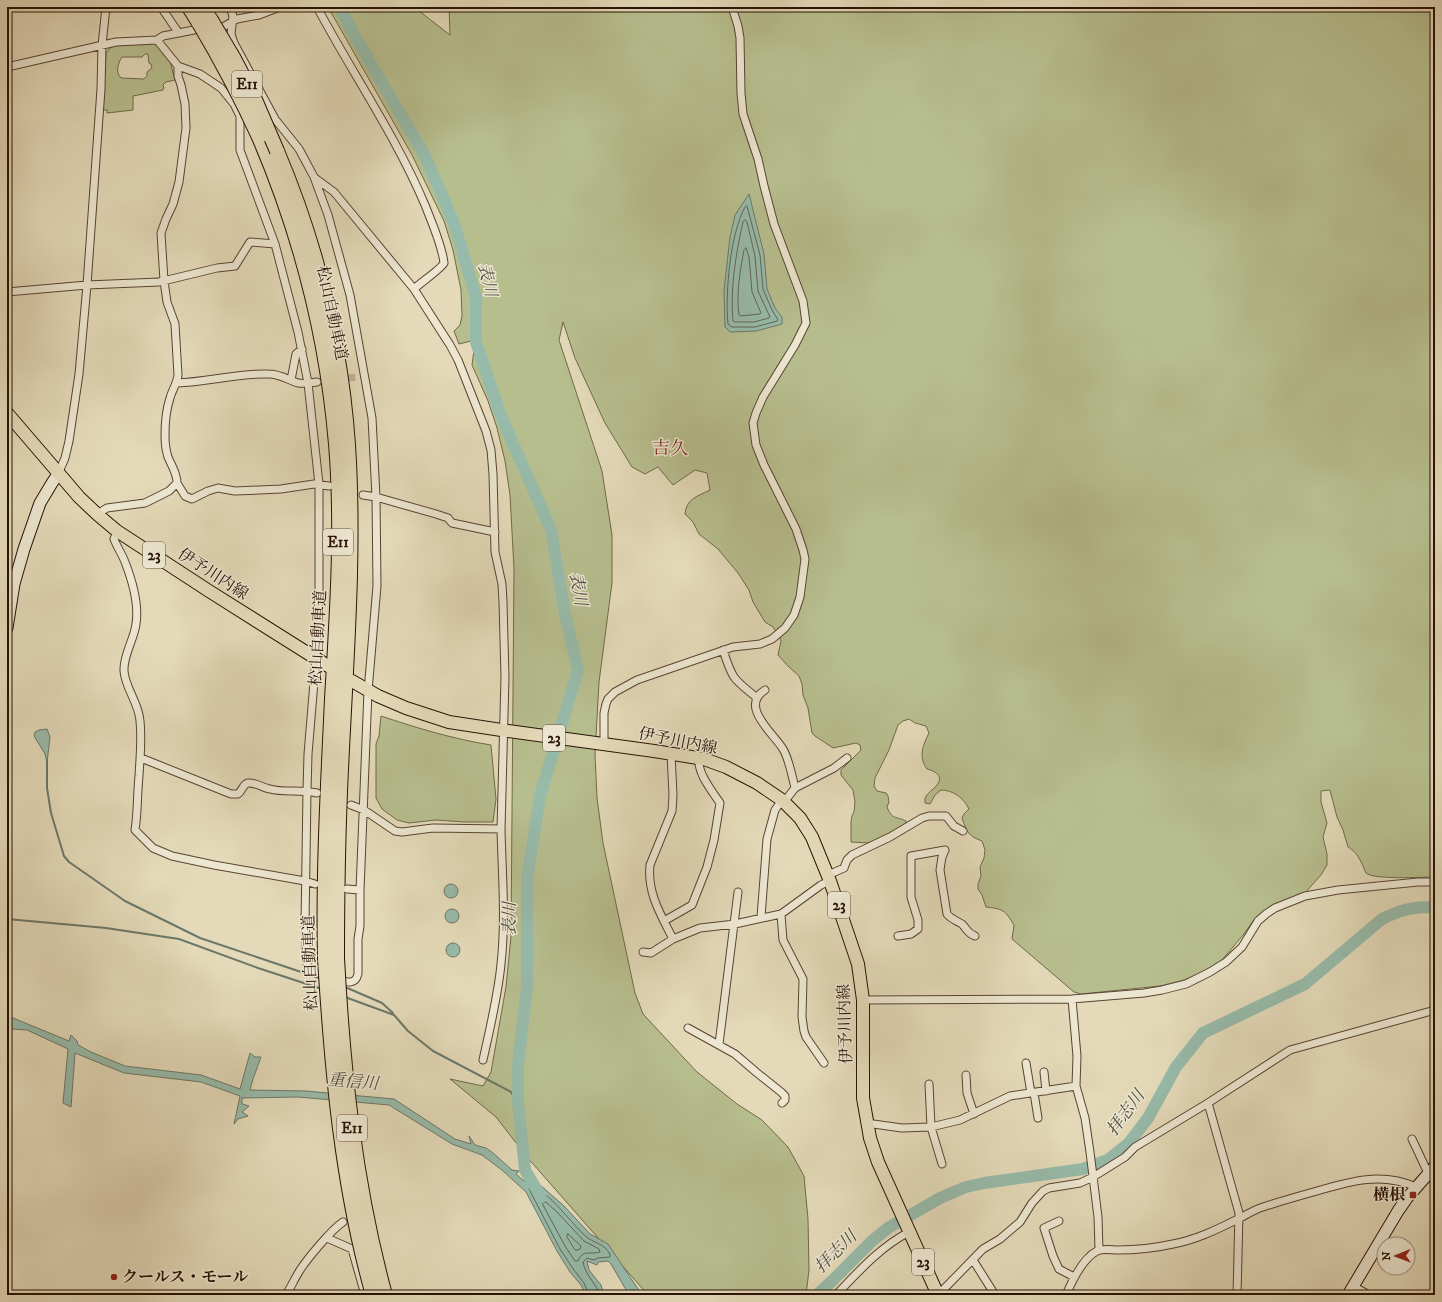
<svg xmlns="http://www.w3.org/2000/svg" width="1442" height="1302" viewBox="0 0 1442 1302" font-family="'IM FELL DW Pica','Noto Serif JP',serif">
  <style>
    .green { fill: #b7be8e; stroke: #70684a; fill-rule: evenodd }
    .water { fill: #97bbaa; stroke: #6b7768 }
    .lines { fill: none; stroke-linecap: round; stroke-linejoin: round }
    .shore { stroke: #606658; stroke-width: 1 }
    .stream { stroke: #6b7768; stroke-width: 2 }
    .river { stroke: #97bbaa; stroke-width: 12 }
    .street-tunnel { stroke: #bfb295; stroke-width: 7; stroke-dasharray: 7 3.5; stroke-linecap: butt }
    .street-casing { stroke: #584332; stroke-width: 9 }
    .secondary-casing { stroke: #291105; stroke-width: 13 }
    .primary-casing { stroke: #291105; stroke-width: 14 }
    .highway-casing { stroke: #291105; stroke-width: 16 }
    .street { stroke: #ede7d2; stroke-width: 7 }
    .secondary { stroke: #ede7d2; stroke-width: 11 }
    .primary { stroke: #e4dab9; stroke-width: 12 }
    .highway { stroke: #e4dab9; stroke-width: 14 }
    .highway-bridge-casing { stroke: #291105; stroke-width: 16; stroke-linecap: butt }
    .highway-bridge { stroke: #e4dab9; stroke-width: 14 }
    .poi-dot { fill: #8f2418; stroke: #ede7d2; stroke-width: 1.5 }
    .labels { text-anchor: middle; dominant-baseline: central; stroke-width: 3; stroke-linejoin: round; paint-order: stroke }
    .shield { fill: #ede7d2; stroke: #645142; stroke-width: 1 }
    .shield-label { font-size: 15px; font-weight: bold; fill: #291105 }
    .street-label { font-size: 16px; fill: #291105; stroke: #ede7d2 }
    .poi-label { font-size: 16px; font-weight: bold; fill: #291105; stroke: #ede7d2; text-anchor: end }
    .water-label { font-size: 17px; font-style: italic; fill: #504c3f; stroke: #ede7d2 }
    .quarter-label { font-size: 18px; fill: #7a1f14; stroke: #ede7d2 }
  </style>
  <rect width="100%" height="100%" fill="#e4dab9"/>
  <filter id="stains"><feTurbulence type="fractalNoise" baseFrequency=".005" numOctaves="4"/><feColorMatrix values="0 0 0 0 .2 0 0 0 0 .09 0 0 0 0 .02 0 0 0 .5 -.17"/></filter>
  <radialGradient id="worn" r=".72"><stop offset=".6" stop-color="#630" stop-opacity="0"/><stop offset="1" stop-color="#630" stop-opacity=".3"/></radialGradient>
  <path class="green" d="M328,7H414L450,35L449,7H1435V877C1423,877 1373,880 1366,873C1364,870 1364,867 1362,864C1359,857 1355,851 1348,847L1343,830L1337,817L1330,790L1321,791V802L1327,823L1323,837L1327,854V865L1321,875L1304,894L1268,909L1253,921L1244,934L1222,960L1208,970L1184,980L1160,986L1081,994L1074,992L1012,939L1014,925C1005,910 1003,909 986,907L982,895L978,889V884L981,876L980,867L984,858L985,850L982,841C968,836 967,832 962,818L964,814L969,809C964,798 953,790 941,790L935,795L930,804L925,803V798C928,792 933,790 937,785C944,776 935,771 927,769C918,757 923,745 929,733L926,726L915,723L909,719L903,721L898,725L889,750L875,778L874,786L877,791L886,793L888,796L889,802L887,807C892,820 896,816 906,821V824L885,837L869,843L851,842V822L852,816L854,812L855,802L853,790L841,775V770L861,750L860,745L856,743L833,748L815,736L812,733L808,708L803,695L802,684L799,676L789,667L778,655L781,641L779,636L773,627L765,622L753,602L749,590L738,573L718,549L699,534L693,522L685,514C686,499 698,496 710,490L707,473L695,470L673,485L658,467L645,474L632,467L605,423L575,358L563,322L559,340L602,471L612,535V583L599,682L595,755L597,798L603,843L635,993L643,1014L697,1072L737,1104L762,1120L788,1147L804,1176L808,1219L809,1270L806,1295H648L527,1157L496,1117L450,1079L483,1086L491,1072L506,987L511,936L514,569L510,495L505,461L497,428L488,401L472,365L474,350L471,341L459,344L454,331L460,325L462,316L461,290L453,250L444,221L412,155Z
    M156,42L170,61L175,80L166,82L163,85L164,88L163,90L133,96V110L107,113V110H103L106,53L110,48L115,45ZM145,54H148L149,63L151,64L152,68L147,72V76L144,79L121,78C115,72 118,63 122,57H142Z
    M381,716C417,728 453,739 491,745L496,799L493,822H464L436,820L409,823L397,820L382,809L376,798V744L379,736Z"/>
  <path class="water" d="M749,194L764,254L767,289L775,308L782,317V324L756,331L730,332L725,327L724,291L730,237L735,215Z
    M47,729L50,737L47,763L45,754L34,736L35,732L39,730Z
    M444 891a7 7 0 1 1 14 0a7 7 0 1 1-14 0Z
    M445 916a7 7 0 1 1 14 0a7 7 0 1 1-14 0Z
    M446 950a7 7 0 1 1 14 0a7 7 0 1 1-14 0Z
    M13,1018L69,1041L71,1035L77,1041L78,1045L91,1052L125,1066L201,1075L240,1089L250,1053L255,1057H261L253,1079L250,1090L306,1091L394,1099L455,1139L471,1144L469,1136L475,1145L486,1148L493,1153L512,1170L519,1171L516,1174L524,1181L539,1184L564,1206L590,1234L608,1244L642,1295H629L611,1264L608,1261L598,1262L597,1265L587,1261L589,1270L601,1285L604,1295H586L581,1285L570,1272L557,1251L526,1192L502,1170L482,1155L452,1144L389,1105L298,1097L242,1098V1104L249,1106L242,1112L248,1116L238,1119L234,1124L240,1096L201,1082L124,1073L75,1053L71,1107L63,1103L68,1049L27,1030L12,1029L7,1033V1020Z"/>
  <g class="lines">
    <path class="shore" d="M747,206L760,255L763,289L772,310L778,320L777,321L755,327H732L728,324C725,294 730,234 745,207Z
      M745,220L747,222L755,256L758,291L770,317L769,318L754,322H735L733,321C730,288 736,253 743,222Z
      M746,248L749,257L752,292L761,313L760,314L740,316L739,315C736,294 740,271 744,250Z
      M543,1202H546L558,1213L584,1241L599,1249L600,1252C589,1255 583,1249 578,1261H575L565,1246L543,1205Z
      M568,1234L581,1246L580,1249L577,1250H575L567,1237Z
      M589,1295L584,1283L574,1270L560,1249L529,1189L530,1187C548,1188 573,1227 588,1238C598,1245 603,1243 610,1254V1257L598,1258L594,1260L587,1258L583,1262C585,1275 596,1283 600,1295"/>
    <path class="stream" d="M47,760V788L51,813L64,856L69,862L125,901L200,938L322,979
      M7,919L106,928L179,939L258,968L322,989
      M345,987L382,1003L393,1013
      M345,997L394,1015L408,1031L433,1051L511,1092L518,1103"/>
    <path class="river" d="M340,7L353,33L425,156L454,223L476,297V342L501,416L551,530L565,614L578,670L540,796L527,880V986L518,1066V1103L525,1170L541,1197
      M817,1295L832,1281L872,1241L888,1228L940,1198L966,1187L984,1183L1083,1169L1108,1160L1129,1143L1148,1118L1176,1067L1203,1033L1305,984L1382,919C1402,909 1413,907 1435,907"/>
    <path class="street-tunnel" d="M317,382L357,377"/>
    <defs>
      <path id="street" d="M161,7L178,32
        M230,7L233,16L231,34L234,43L275,119L299,149L306,162L314,177L328,215L350,295L372,418L376,497L377,586L368,691L360,890V926L358,939V974C355,986 346,982 337,979
        M317,7C352,73 396,136 425,205C432,223 442,245 444,263C441,269 420,283 414,289
        M214,27H223L237,19L259,15L280,7
        M157,40L178,66L200,74L221,88L234,104L240,116V150L275,244L298,332L308,383L319,484V590L316,658L308,754L307,791L305,924L307,964L309,968L327,976
        M7,67L116,42L157,40L163,36L204,28
        M315,178L334,192L414,289L450,345L458,360L486,431L491,450L493,474L495,552L502,584L503,602L505,677L501,829L433,828L402,832L395,831L364,810L351,805
        M7,292L87,285L159,282L217,268L235,266L250,242L275,244
        M291,380L296,354L302,349
        M177,383C208,382 238,373 269,374C280,374 288,380 298,383C304,384 311,383 317,382
        M58,474L65,458L69,441L79,374L87,285L101,89L102,45L106,7
        M177,483L185,496L192,499L208,491L218,488L235,491L259,490L281,489L314,484L329,486
        M363,495L376,497L436,514L448,518L452,523L495,532
        M98,515L102,511L107,508L145,503L169,491L177,483C177,473 172,467 168,457C166,451 165,442 165,435C165,423 166,410 170,398C172,390 177,384 178,375L175,324L167,302L164,281L161,233L166,219L173,204L179,182L186,128L185,104L181,85L178,76V66
        M117,531L114,539C117,547 122,554 125,562C132,580 139,605 136,624C134,640 123,655 124,671C125,688 139,703 140,721C142,739 140,757 139,776C137,795 138,811 135,830L153,848L172,856L214,865L305,881L315,884
        M723,650C732,678 733,679 756,697
        M765,690C739,706 773,733 783,749C789,759 792,776 795,788
        M604,745V713L606,704L608,699L615,692L637,680L733,647L760,644L772,639L785,628L794,615L800,597L805,559L803,550L796,529L764,465L756,445L753,423L756,413L763,397L795,345L806,323L803,301L774,224L764,186L758,159L743,114L741,93L740,38L738,26L732,7
        M671,753L673,795L672,811L650,865C647,893 661,915 673,939
        M141,758L231,794H238C242,791 243,784 248,783C255,782 263,788 270,789C284,793 300,789 317,793
        M784,802L795,788L834,768L847,758
        M828,875L844,868L847,860L852,855L890,837L922,818L929,816H946L954,826L963,831
        M347,889L360,890
        M781,914L783,940L803,979L802,1017L804,1031L806,1037L824,1063
        M761,917L767,839L775,810L782,800
        M664,921L692,905L707,867L714,840L720,803C712,791 697,773 699,758
        M898,936L911,934L918,929V920L911,897V856L945,850L942,857L940,870L947,914C951,919 957,921 962,924C967,929 967,933 975,936
        M643,952L651,953L673,939L700,928L735,924L781,914L788,909L821,885L830,881
        M1072,999L1077,1056L1076,1086L1085,1118L1090,1152L1098,1217L1099,1250
        M863,1000L1072,999L1144,993L1162,990L1186,984L1210,972L1226,962L1242,947L1258,921L1266,914L1275,908L1305,896L1338,890L1418,882H1435
        M688,1028L735,1054L756,1072L781,1092L785,1096V1100L782,1103
        M719,1044L738,892
        M483,1060C490,1028 498,996 501,964C506,919 502,873 501,829
        M1026,1063L1031,1093
        M1044,1072L1046,1091
        M966,1075L967,1093L974,1114
        M929,1084L931,1127L942,1164
        M1034,1093L1038,1118
        M1208,1103L1239,1213L1237,1295
        M866,1123L902,1128L931,1127L960,1120L1010,1096L1076,1086
        M1412,1139L1428,1173
        M1059,1221L1044,1228L1053,1256L1059,1269L1074,1277
        M327,1238L352,1249L365,1295
        M973,1260L995,1295
        M1353,1286L1369,1295
        M286,1295C291,1287 295,1278 300,1270C308,1258 331,1230 343,1222
        M836,1295C858,1272 880,1247 909,1232
        M938,1295L983,1249L1000,1239L1020,1222L1032,1203L1043,1191L1049,1188L1080,1183L1093,1177L1125,1157L1135,1147L1208,1103L1290,1050L1435,1010
        M1066,1295C1072,1281 1083,1258 1097,1251C1103,1248 1112,1250 1118,1250C1137,1250 1155,1248 1173,1244C1195,1240 1216,1230 1236,1220C1245,1216 1253,1210 1263,1207C1281,1201 1299,1196 1317,1191C1351,1181 1382,1172 1416,1187"/>
      <path id="secondary" d="M7,628L14,584L24,549L40,503L52,483L58,474
        M1348,1295L1398,1211L1407,1198L1435,1166"/>
      <path id="primary" d="M7,413L79,497L98,515L117,531L209,591L328,666
        M352,681L378,696L406,708L449,722L508,731L654,751L704,759L726,767L757,783L782,800L800,818L812,837L830,881L858,964L863,1000V1098L870,1138L878,1162L938,1295"/>
      <path id="highway" d="M189,7L199,23
        M202,7L211,20
        M259,137C301,235 327,337 336,444C343,529 337,614 332,699C328,785 323,872 325,959
        M277,151C316,243 341,344 348,445C355,553 346,661 341,769C338,832 337,895 337,958"/>
    </defs>
    <use href="#street" class="street-casing"/>
    <use href="#secondary" class="secondary-casing"/>
    <use href="#primary" class="primary-casing"/>
    <use href="#highway" class="highway-casing"/>
    <use href="#street" class="street"/>
    <use href="#secondary" class="secondary"/>
    <use href="#primary" class="primary"/>
    <use href="#highway" class="highway"/>
    <defs>
      <path id="highway-bridge" d="M211,20L233,57L253,95L277,151
        M199,23C221,60 241,98 259,137
        M337,958C343,1072 355,1185 385,1295
        M325,959C332,1071 342,1186 373,1295"/>
    </defs>
    <use href="#highway-bridge" class="highway-bridge-casing"/>
    <use href="#highway-bridge" class="highway-bridge"/>
  </g>
  <g class="poi-dot">
    <rect x="1409" y="1191" width="8" height="8" rx="2"/>
    <circle cx="114" cy="1277" r="4"/>
  </g>
  <g class="labels">
    <g class="shield">
      <rect x="232" y="71" width="30" height="26" rx="3"/>
      <rect x="323" y="529" width="30" height="26" rx="3"/>
      <rect x="143" y="542" width="22" height="26" rx="3"/>
      <rect x="543" y="725" width="22" height="26" rx="3"/>
      <rect x="828" y="892" width="22" height="26" rx="3"/>
      <rect x="337" y="1115" width="30" height="26" rx="3"/>
      <rect x="912" y="1249" width="22" height="26" rx="3"/>
    </g>
    <g class="shield-label">
      <text x="247" y="84">E11</text>
      <text x="338" y="542">E11</text>
      <text x="154" y="555">23</text>
      <text x="554" y="738">23</text>
      <text x="839" y="905">23</text>
      <text x="352" y="1128">E11</text>
      <text x="923" y="1262">23</text>
    </g>
    <g class="street-label">
      <text transform="translate(332 313) rotate(78)">松山自動車道</text>
      <text transform="translate(213 574) rotate(33)">伊予川内線</text>
      <text transform="translate(318 638) rotate(-87)">松山自動車道</text>
      <text transform="translate(678 741) rotate(11)">伊予川内線</text>
      <text transform="translate(310 963) rotate(-92)">松山自動車道</text>
      <text transform="translate(845 1024) rotate(-92)">伊予川内線</text>
    </g>
    <g class="poi-label">
      <text x="1405" y="1195">横根</text>
      <text x="122" y="1277" text-anchor="start">クールス・モール</text>
    </g>
    <g class="water-label">
      <text transform="translate(487 280) rotate(77)">表川</text>
      <text transform="translate(578 589) rotate(80)">表川</text>
      <text transform="translate(510 919) rotate(-90)">表川</text>
      <text transform="translate(353 1082) rotate(5)">重信川</text>
      <text transform="translate(1126 1113) rotate(-54)">拝志川</text>
      <text transform="translate(836 1252) rotate(-45)">拝志川</text>
    </g>
    <g class="quarter-label">
      <text x="670" y="449">吉久</text>
    </g>
  </g>
  <rect width="1442" height="1302" fill="none" stroke="#e4dab9" stroke-width="24"/>
  <rect x="8" y="8" width="1426" height="1286" fill="none" stroke="#291105" stroke-width="2"/>
  <rect x="12" y="12" width="1418" height="1278" fill="none" stroke="#291105"/>
  <g transform="translate(1396 1256) rotate(269)"><circle r="19" fill="#ede7d2" stroke="#9f9180"/>
  <path d="M0-3L7 15L0 10L-7 15Z" fill="#8f2418"/>
  <text y="-6" font-size="11" font-weight="bold" text-anchor="middle" fill="#291105">N</text>
  </g>
  <rect width="100%" height="100%" filter="url(#stains)"/>
  <rect width="100%" height="100%" fill="url(#worn)"/>
</svg>
